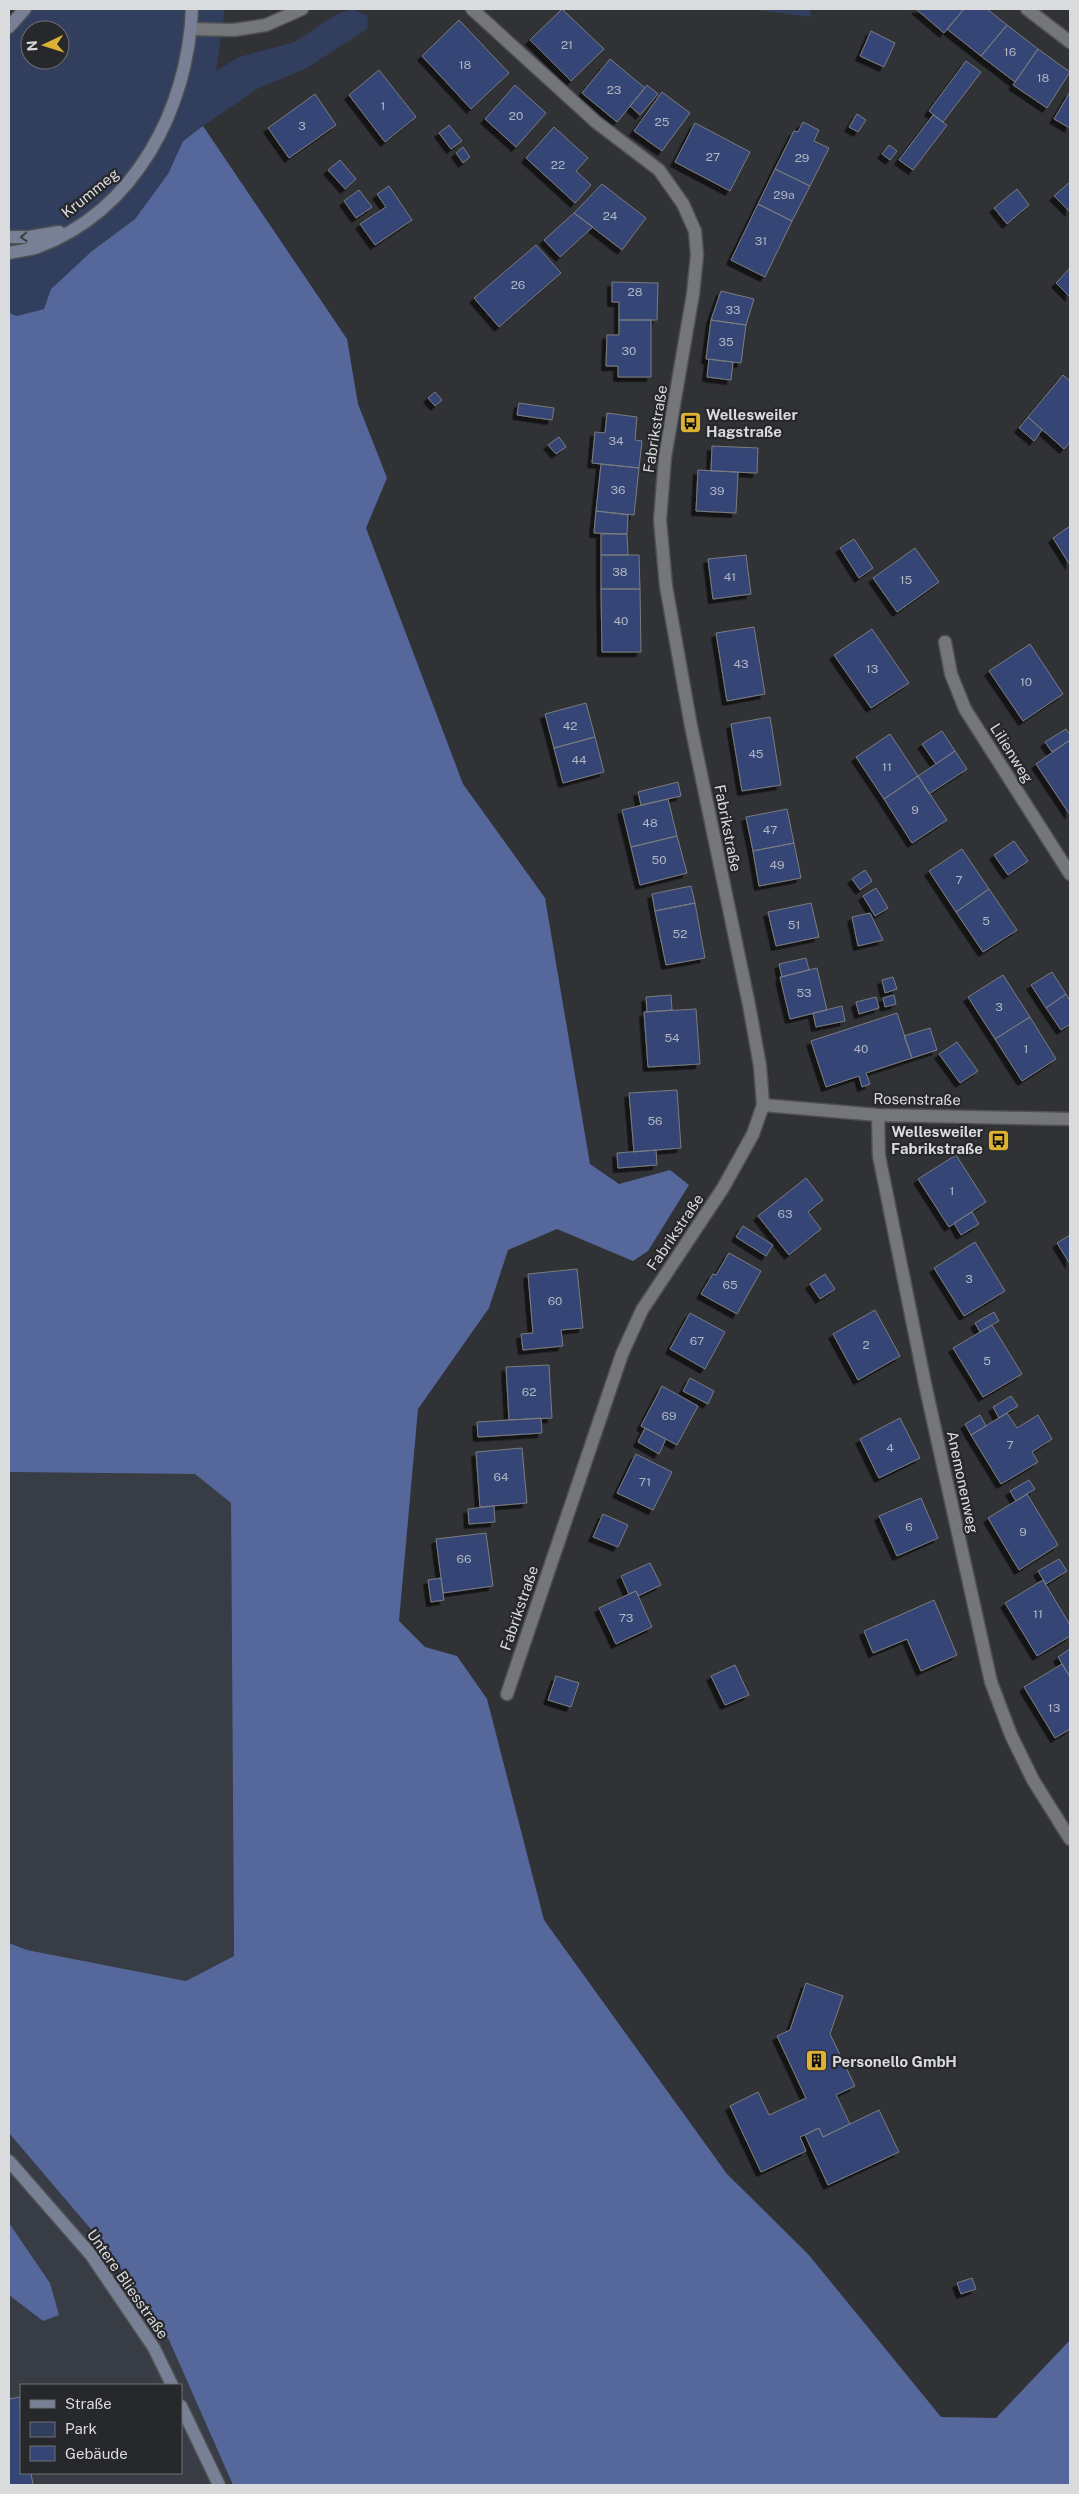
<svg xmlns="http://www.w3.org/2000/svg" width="1079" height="2494" viewBox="0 0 1079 2494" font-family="'Public Sans',sans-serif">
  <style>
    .built { fill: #383c44; fill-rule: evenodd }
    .green { fill: #323e5e; fill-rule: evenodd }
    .forest { fill: #56689b }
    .building { fill: #354575; stroke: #7a7c7f; filter: url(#shadow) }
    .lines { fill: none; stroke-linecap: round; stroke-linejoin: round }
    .minor-casing { stroke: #4f5053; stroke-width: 15 }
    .tertiary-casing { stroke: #4f5053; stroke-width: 15 }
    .secondary-casing { stroke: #4f5053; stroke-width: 15 }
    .minor { stroke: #74767a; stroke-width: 12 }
    .tertiary { stroke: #74767a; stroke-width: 12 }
    .secondary { stroke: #788095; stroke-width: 12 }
    .oneway { stroke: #3b3e46 }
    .labels { text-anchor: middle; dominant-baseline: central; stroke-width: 4.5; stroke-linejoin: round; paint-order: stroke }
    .number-label { font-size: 12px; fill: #b1b6c3 }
    .street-label { font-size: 15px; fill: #dadbdd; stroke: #27282b }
    .poi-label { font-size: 15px; font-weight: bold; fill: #dadbdd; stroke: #27282b; text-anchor: start }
  </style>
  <defs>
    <filter id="shadow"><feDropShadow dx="-4.5" dy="4.5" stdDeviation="0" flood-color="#0009"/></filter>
  </defs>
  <rect width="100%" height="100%" fill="#313235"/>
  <path class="built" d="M9,1472L195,1474L231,1503L234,1956L186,1981L27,1950L9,1943Z
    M9,2133L106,2247L169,2340L233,2485H9V2295L43,2321L50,2283L9,2223ZM21,2385H181V2473H21Z"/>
  <path class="green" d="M23,9H225L216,71L239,57L295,42L337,14L353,9L368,16L367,29L307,68L257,89L183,140L168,174L135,219L92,251L51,289L44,309L17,316L9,313V33ZM30,30H60V60H30Z
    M749,9H810L811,17Z"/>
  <path class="forest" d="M203,126L347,339L358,404L387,478L366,528L463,784L545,898L590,1164L619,1184L670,1170L689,1185L648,1251L633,1261L557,1229L508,1250L489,1308L418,1409L399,1621L425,1647L457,1656L487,1699L544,1920L727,2174L808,2254L941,2417L996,2418L1070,2340V2485H233L169,2340L106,2247L9,2133V1943L27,1950L186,1981L234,1956L231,1503L195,1474L9,1472V313L17,316L44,309L51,289L92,251L135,219L168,174L183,141Z
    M9,2223L50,2283L59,2315L43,2321L9,2295Z"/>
  <path class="building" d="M562,9L604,49L571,81L530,40Z
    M916,9H964L944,33Z
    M964,9H987L1007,25L981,56L947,29Z
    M459,20L509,73L471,109L422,56Z
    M1007,25L1038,49L1015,82L981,56Z
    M871,31L895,43L884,67L860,56Z
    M1038,49L1070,72L1047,108L1013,85Z
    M610,59L645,88L617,122L582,93Z
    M966,61L981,72L943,122L929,111Z
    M379,70L416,117L385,142L349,95Z
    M515,85L546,113L516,147L485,119Z
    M647,85L658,94L640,115L630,106Z
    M662,92L690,113L662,151L634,131Z
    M1070,92V128L1054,119Z
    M315,94L336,125L289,158L268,128Z
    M857,114L866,120L858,132L849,127Z
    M933,115L947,125L913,170L899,160Z
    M803,122L819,130L814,141L829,148L810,186L775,169L794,131L798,132Z
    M695,123L750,152L730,191L675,162Z
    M449,125L462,141L451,149L439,133Z
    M554,127L588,158L576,171L591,185L575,203L526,158Z
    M889,145L897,151L890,160L882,154Z
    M463,147L470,157L463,163L456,153Z
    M340,160L356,179L345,189L328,170Z
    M775,169L810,186L792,221L758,204Z
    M1070,182V212L1054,196Z
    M602,184L646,218L622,250L574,213Z
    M389,186L412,220L375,245L360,224L386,207L377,194Z
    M1017,189L1029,205L1007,224L994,208Z
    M359,190L372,207L356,218L344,201Z
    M758,204L792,221L765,277L731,260Z
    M574,213L593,227L560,257L544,240Z
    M536,245L561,273L499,327L474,298Z
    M1070,268V297L1056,283Z
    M612,282L658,283L657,320H619V302H612Z
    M721,291L754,299L746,325L711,320Z
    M619,320H651V377H618V366H606L607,335H619Z
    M711,320L746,325L741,363L706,359Z
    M709,359L733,362L731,380L707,377Z
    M1063,375L1070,381V442L1064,449L1028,417Z
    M435,392L442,400L435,406L428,398Z
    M519,403L554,408L552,420L517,415Z
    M607,413L637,417L635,440L642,441L639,468L592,463L595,432L605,433Z
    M1028,417L1042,430L1034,441L1019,428Z
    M559,437L566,447L556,454L548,445Z
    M712,446L758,448L757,473L711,471Z
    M601,464L639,468L634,515L596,511Z
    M698,470L738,472L736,513L696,511Z
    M596,511L628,515L627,534L594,533Z
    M1070,526V565L1053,538Z
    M601,534H627L628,555H601Z
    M854,539L873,568L859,578L840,548Z
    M915,548L939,582L897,612L873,578Z
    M601,555H639L640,589H601Z
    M746,555L751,594L713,599L708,559Z
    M601,589H640L641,652H602Z
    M754,627L765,694L727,701L716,633Z
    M872,629L909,683L871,708L834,655Z
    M1030,644L1063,694L1023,721L989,671Z
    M586,703L595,737L554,748L545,714Z
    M770,717L781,785L742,791L731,724Z
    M1066,729L1070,735V740L1052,752L1045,742Z
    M942,731L955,751L936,764L922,744Z
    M890,734L918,776L884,799L856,757Z
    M595,737L604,772L563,783L554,748Z
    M1070,740V815L1036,764Z
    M955,751L967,769L929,794L918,776Z
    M918,776L947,820L912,843L884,799Z
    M678,782L681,796L641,805L638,792Z
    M668,799L677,836L631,847L622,810Z
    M787,809L794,843L753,851L746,817Z
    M677,836L687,873L640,885L631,847Z
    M1014,841L1028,861L1008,875L994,855Z
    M794,843L801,878L759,886L753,851Z
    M962,849L989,889L956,912L929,871Z
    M865,870L872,881L860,890L852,879Z
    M691,886L695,903L655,911L652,894Z
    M876,888L888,908L875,916L863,896Z
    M989,889L1017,930L983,952L956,912Z
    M695,903L705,958L666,965L655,911Z
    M811,903L819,937L776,946L768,912Z
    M870,913L883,940L858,946L852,917Z
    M806,958L809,970L782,977L779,964Z
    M817,968L827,1010L790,1019L780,977Z
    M1052,972L1066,994L1046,1008L1031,985Z
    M1003,975L1030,1017L995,1039L968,997Z
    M893,977L897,989L885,993L882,980Z
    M1066,994L1070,1001V1024L1061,1030L1046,1008Z
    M671,995L672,1010L647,1012L646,997Z
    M894,995L896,1004L885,1007L883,998Z
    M876,997L879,1008L859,1014L856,1002Z
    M842,1006L845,1021L816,1027L813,1013Z
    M696,1009L700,1064L648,1067L644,1012Z
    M897,1013L912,1058L866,1073L870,1084L862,1087L859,1076L826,1087L811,1041Z
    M1030,1017L1056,1059L1022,1081L995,1039Z
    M930,1028L937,1050L912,1058L904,1036Z
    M957,1042L978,1071L960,1083L939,1054Z
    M677,1090L681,1148L634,1152L629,1093Z
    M656,1150L657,1165L618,1168L617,1153Z
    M956,1155L986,1202L949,1227L918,1179Z
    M806,1178L823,1200L808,1212L821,1229L789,1255L758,1216Z
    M972,1212L979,1224L961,1235L954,1223Z
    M743,1226L773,1245L766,1256L736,1237Z
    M1070,1235V1264L1057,1243Z
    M975,1242L1005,1291L964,1316L934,1268Z
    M729,1253L761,1271L737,1314L701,1294L713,1274L716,1275Z
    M577,1269L583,1328L561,1330L563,1346L523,1350L521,1334L533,1333L528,1274Z
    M825,1274L835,1289L820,1299L810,1284Z
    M875,1310L900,1356L858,1380L833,1334Z
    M994,1312L999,1321L980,1332L975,1323Z
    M690,1313L725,1332L705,1369L670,1349Z
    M992,1325L1022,1374L983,1397L953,1348Z
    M549,1365L552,1418L509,1420L506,1367Z
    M690,1378L714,1391L708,1404L683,1391Z
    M662,1386L698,1406L677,1445L641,1426Z
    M1011,1396L1018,1406L999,1418L993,1407Z
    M1007,1413L1017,1428L1038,1415L1052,1439L1032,1452L1038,1462L1001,1484L971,1435Z
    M980,1415L986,1426L971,1435L965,1424Z
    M541,1418L542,1433L478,1437L477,1422Z
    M900,1418L920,1458L879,1478L860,1439Z
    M645,1428L666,1439L659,1454L638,1442Z
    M522,1448L527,1503L480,1507L476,1452Z
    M636,1454L672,1472L653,1510L617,1493Z
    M1029,1480L1035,1489L1016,1501L1010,1491Z
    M1027,1494L1058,1545L1019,1570L988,1518Z
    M921,1498L938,1538L897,1556L879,1516Z
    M494,1506L495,1522L469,1524L468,1509Z
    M603,1514L628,1525L618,1547L593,1537Z
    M486,1533L493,1586L443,1593L436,1539Z
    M1059,1559L1067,1571L1046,1584L1038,1571Z
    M650,1563L661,1585L638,1596L636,1591L629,1594L621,1576Z
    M441,1578L444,1600L431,1602L428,1580Z
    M1043,1580L1070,1625V1636L1037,1656L1005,1603Z
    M636,1591L652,1627L616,1644L599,1608Z
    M934,1600L957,1655L921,1671L907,1639L873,1653L864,1631Z
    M1070,1649V1677L1058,1657Z
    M1062,1664L1070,1677V1729L1055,1738L1024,1687Z
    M735,1665L749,1695L725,1705L711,1676Z
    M556,1676L579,1683L571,1707L548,1700Z
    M806,1983L843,1996L830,2034L855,2086L836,2095L850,2124L823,2137L819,2128L800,2137L806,2151L761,2172L730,2106L758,2092L769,2115L806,2098L777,2036L790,2030Z
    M879,2110L899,2152L828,2185L805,2135L819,2128L823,2137Z
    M972,2278L976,2289L961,2294L957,2283Z
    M20,2397L21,2473H31L33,2485H9V2399Z"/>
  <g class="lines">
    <defs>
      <path id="minor" d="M472,9L596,122L659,170L683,204L695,231L697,255L693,294L665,457L660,520L666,586L691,726L749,1005L760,1066L763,1105L753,1134L723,1188L642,1310L622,1354L507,1694
        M191,29L234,30L266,25L302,9
        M945,642L951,674L965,709L1070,874
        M763,1105L878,1115L1070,1119
        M878,1115L879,1156L925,1384L991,1682L1011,1735L1033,1780L1070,1839"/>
      <path id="tertiary" d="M1027,9L1070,42"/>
      <path id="secondary" d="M9,27L25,9
        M9,237H29L59,232
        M9,253C18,251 29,250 38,247C136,210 188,108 192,9
        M9,2161L91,2255L154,2348L172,2385
        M181,2406L219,2485"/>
    </defs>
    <use href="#minor" class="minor-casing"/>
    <use href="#tertiary" class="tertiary-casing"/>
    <use href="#secondary" class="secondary-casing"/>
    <use href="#minor" class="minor"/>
    <use href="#tertiary" class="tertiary"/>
    <use href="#secondary" class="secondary"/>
  </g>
  <defs><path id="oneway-chevron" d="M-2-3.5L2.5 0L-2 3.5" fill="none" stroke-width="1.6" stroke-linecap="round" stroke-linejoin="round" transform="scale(1.25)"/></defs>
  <use class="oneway" href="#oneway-chevron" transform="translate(24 237) rotate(178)"/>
  <defs>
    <symbol id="bus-square" viewBox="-11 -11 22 22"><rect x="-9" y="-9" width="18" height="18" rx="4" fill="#ddb133" stroke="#27282b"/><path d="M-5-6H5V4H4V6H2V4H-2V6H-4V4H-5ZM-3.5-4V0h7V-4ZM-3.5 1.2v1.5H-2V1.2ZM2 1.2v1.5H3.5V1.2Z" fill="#111"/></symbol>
    <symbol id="building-square" viewBox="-11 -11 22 22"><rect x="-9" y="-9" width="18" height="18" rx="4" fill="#ddb133" stroke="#27282b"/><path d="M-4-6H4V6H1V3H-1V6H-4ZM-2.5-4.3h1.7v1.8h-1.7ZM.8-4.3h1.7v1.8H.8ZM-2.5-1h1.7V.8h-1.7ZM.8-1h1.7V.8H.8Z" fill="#111"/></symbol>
  </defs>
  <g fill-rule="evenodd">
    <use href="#bus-square" x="678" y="410" width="25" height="25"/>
    <use href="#bus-square" x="986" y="1128" width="25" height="25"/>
    <use href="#building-square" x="804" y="2048" width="25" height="25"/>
  </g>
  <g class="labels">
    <g class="number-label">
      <text x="567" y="45">21</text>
      <text x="1010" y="52">16</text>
      <text x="465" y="65">18</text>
      <text x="1043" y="78">18</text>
      <text x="614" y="90">23</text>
      <text x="383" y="106">1</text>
      <text x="516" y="116">20</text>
      <text x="662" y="122">25</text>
      <text x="302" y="126">3</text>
      <text x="713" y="157">27</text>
      <text x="802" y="158">29</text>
      <text x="558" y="165">22</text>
      <text x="784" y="195">29a</text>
      <text x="610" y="216">24</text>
      <text x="761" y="241">31</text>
      <text x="518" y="285">26</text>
      <text x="635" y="292">28</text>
      <text x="733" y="310">33</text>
      <text x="726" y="342">35</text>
      <text x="629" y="351">30</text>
      <text x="616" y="441">34</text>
      <text x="618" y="490">36</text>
      <text x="717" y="491">39</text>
      <text x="620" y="572">38</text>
      <text x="730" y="577">41</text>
      <text x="906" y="580">15</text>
      <text x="621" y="621">40</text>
      <text x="741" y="664">43</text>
      <text x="872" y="669">13</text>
      <text x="1026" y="682">10</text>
      <text x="570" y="726">42</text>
      <text x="756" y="754">45</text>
      <text x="579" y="760">44</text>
      <text x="887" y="767">11</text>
      <text x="915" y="810">9</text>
      <text x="650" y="823">48</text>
      <text x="770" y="830">47</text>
      <text x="659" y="860">50</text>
      <text x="777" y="865">49</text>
      <text x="959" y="880">7</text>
      <text x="986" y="921">5</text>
      <text x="794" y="925">51</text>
      <text x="680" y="934">52</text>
      <text x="804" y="993">53</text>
      <text x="999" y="1007">3</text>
      <text x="672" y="1038">54</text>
      <text x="861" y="1049">40</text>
      <text x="1026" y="1049">1</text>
      <text x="655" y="1121">56</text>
      <text x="952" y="1191">1</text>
      <text x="785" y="1214">63</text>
      <text x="969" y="1279">3</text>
      <text x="730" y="1285">65</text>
      <text x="555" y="1301">60</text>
      <text x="697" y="1341">67</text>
      <text x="866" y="1345">2</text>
      <text x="987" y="1361">5</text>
      <text x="529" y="1392">62</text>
      <text x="669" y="1416">69</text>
      <text x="1010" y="1445">7</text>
      <text x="890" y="1448">4</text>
      <text x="501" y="1477">64</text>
      <text x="645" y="1482">71</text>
      <text x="909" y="1527">6</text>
      <text x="1023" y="1532">9</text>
      <text x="464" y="1559">66</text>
      <text x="1038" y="1614">11</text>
      <text x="626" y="1618">73</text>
      <text x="1054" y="1708">13</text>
    </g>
    <g class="street-label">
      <text transform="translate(90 193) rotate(-39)">Krummeg</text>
      <text transform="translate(655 429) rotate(-81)">Fabrikstraße</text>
      <text transform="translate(1012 753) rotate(58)">Lilienweg</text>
      <text transform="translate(728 828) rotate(79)">Fabrikstraße</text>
      <text transform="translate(917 1099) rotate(1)">Rosenstraße</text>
      <text transform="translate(675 1232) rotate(-56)">Fabrikstraße</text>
      <text transform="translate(963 1482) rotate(78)">Anemonenweg</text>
      <text transform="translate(519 1608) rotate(-71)">Fabrikstraße</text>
      <text transform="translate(128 2284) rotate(55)">Untere Bliesstraße</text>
    </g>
    <g class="poi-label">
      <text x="706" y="414">Wellesweiler<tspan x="706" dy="17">Hagstraße</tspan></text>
      <text x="983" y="1131" text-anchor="end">Wellesweiler<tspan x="983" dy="17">Fabrikstraße</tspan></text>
      <text x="832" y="2061">Personello GmbH</text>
    </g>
  </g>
  <rect width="1079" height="2494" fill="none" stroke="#dadbdd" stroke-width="20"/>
  <rect x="20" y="2384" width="162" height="90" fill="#27282b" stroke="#6f7072"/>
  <rect x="30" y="2400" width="25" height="8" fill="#788095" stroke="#6f7072"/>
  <text x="65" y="2409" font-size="15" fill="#dadbdd">Straße</text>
  <rect x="30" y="2422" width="25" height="15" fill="#323e5e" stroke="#6f7072"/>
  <text x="65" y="2434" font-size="15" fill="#dadbdd">Park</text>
  <rect x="30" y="2446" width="25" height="15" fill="#354575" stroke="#6f7072"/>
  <text x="65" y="2459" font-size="15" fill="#dadbdd">Gebäude</text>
  <g transform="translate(45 45) rotate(266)"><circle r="24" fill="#27282b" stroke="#6f7072"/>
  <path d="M0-4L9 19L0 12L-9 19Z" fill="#ddb133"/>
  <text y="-8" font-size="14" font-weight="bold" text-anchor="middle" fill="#dadbdd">N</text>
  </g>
</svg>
